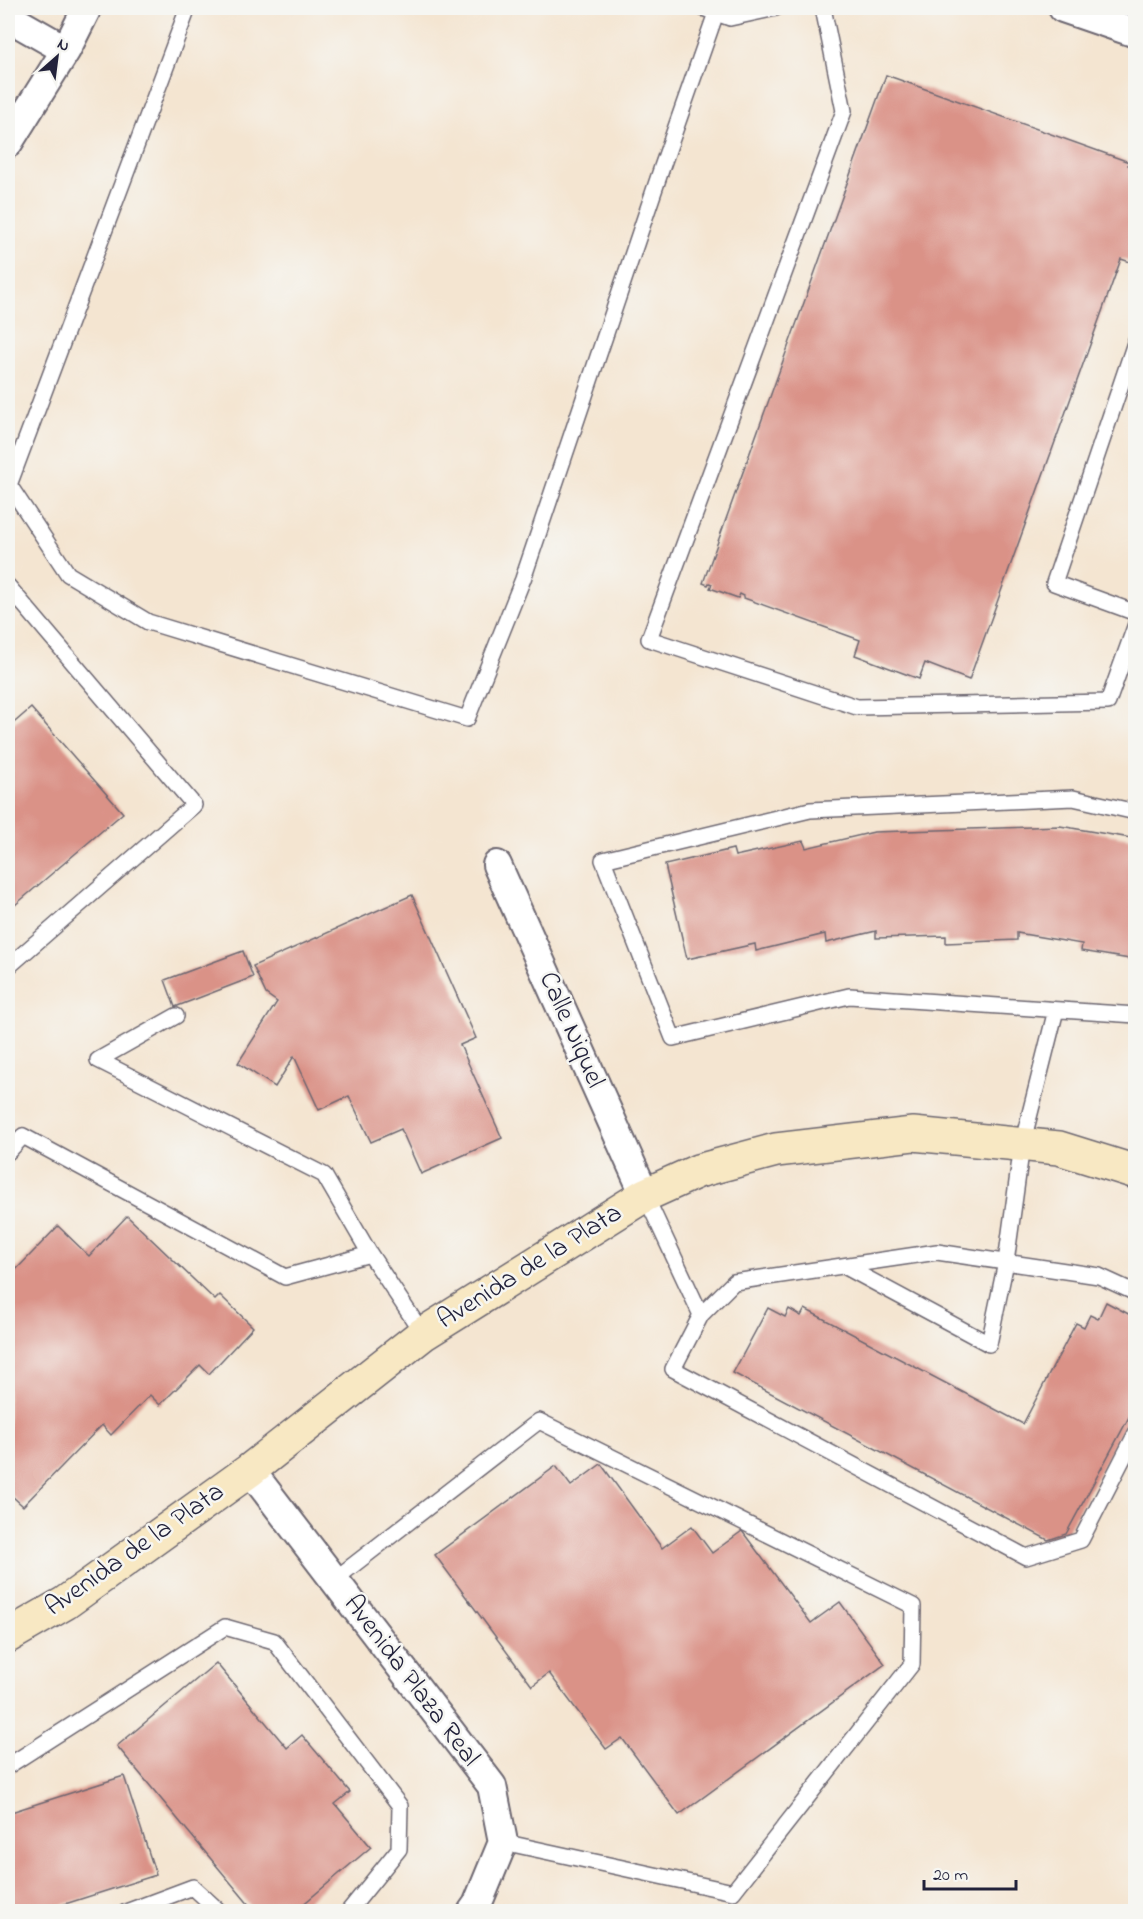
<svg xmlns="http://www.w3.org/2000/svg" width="1143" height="1919" viewBox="0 0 1143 1919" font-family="'Indie Flower',sans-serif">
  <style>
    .building { fill: #da9287 }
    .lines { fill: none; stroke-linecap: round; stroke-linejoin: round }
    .lane-casing { stroke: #6c6670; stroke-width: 18 }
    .street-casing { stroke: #6c6670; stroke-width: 32 }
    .secondary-casing { stroke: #6c6670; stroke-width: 36 }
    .lane { stroke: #fff; stroke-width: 15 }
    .street { stroke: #fff; stroke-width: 28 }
    .secondary { stroke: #f8e8c3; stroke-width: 33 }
    .labels { text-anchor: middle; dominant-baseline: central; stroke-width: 5; stroke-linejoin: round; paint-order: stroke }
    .street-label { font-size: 27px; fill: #22223b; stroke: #f6f6f2 }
  </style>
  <rect width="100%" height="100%" fill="#f6f6f2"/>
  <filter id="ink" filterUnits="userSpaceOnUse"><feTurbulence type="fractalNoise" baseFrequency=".0167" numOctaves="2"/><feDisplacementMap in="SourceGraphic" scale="12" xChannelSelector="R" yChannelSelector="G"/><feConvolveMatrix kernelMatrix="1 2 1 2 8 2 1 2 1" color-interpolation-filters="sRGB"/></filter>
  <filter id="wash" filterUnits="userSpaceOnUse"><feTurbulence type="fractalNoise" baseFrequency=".008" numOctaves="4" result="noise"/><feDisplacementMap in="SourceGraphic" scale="24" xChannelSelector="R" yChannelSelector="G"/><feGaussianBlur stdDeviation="1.35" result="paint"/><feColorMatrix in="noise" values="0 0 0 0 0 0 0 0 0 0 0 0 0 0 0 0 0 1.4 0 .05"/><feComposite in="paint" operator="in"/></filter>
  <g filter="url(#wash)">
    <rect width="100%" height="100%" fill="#f4e5d1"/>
    <g id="blocks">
      <path class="building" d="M886,75L1129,162L1128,165L1136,168V264L1121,259L969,680L925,663L919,679L855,655L860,640L744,598V596L740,594L738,598L710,588L712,584L709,583L708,585L703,583Z
        M31,708L123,813L8,911V728Z
        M1060,826L1136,839V960L1081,951L1082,944L1017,933V940L946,943V936L876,938V931L826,943L825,934L756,951L755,944L687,959L665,865L733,849L735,856L803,841L806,848L874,832Z
        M412,895L476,1038L460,1045L502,1138L421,1174L401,1129L371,1142L349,1096L319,1110L294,1056L275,1087L238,1063L277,1002L266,994L253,966Z
        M243,951L253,977L175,1007L165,980Z
        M127,1216L215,1300L220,1295L253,1327L209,1374L200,1365L160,1405L150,1395L111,1435L102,1425L23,1506L12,1496L8,1501V1278L58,1226L89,1256Z
        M1106,1302L1136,1318V1404L1066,1534L1048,1540L733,1373L768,1308L785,1317L789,1309L801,1316L805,1309L1023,1424L1076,1323L1084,1327L1090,1315L1098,1319Z
        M601,1464L662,1548L692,1526L712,1553L742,1531L811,1623L840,1602L885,1664L679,1815L622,1738L606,1749L549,1673L532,1686L435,1555L556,1466L571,1486Z
        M216,1663L287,1748L302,1735L350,1792L335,1804L371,1847L294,1912H255L117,1746Z
        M124,1776L156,1875L40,1912H8V1813Z"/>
    </g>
  </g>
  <g filter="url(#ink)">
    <use href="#blocks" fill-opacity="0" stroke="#6c6670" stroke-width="1.5"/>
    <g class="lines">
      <defs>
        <path id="lane" d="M703,8L730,18L776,8
          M823,8L844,111L649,639L857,707L1108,702L1136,624
          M1136,340L1054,583L1136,613
          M8,484L9,485L188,8
          M9,485L68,574L148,622L467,719L523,579L662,167L716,13
          M8,586L194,805L8,967
          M1136,812L1073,798L810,810L603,860L673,1038L849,996L1136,1015
          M176,1016L98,1060L324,1175L370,1254L423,1334
          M8,1152L23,1136L285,1277L370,1254
          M645,1195L701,1315
          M844,1266L989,1344L1006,1262L1022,1145L1056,1010
          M1136,1293L1099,1276L937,1252L734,1282L701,1315L673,1369L1026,1557L1081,1540L1136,1433
          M334,1580L539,1421L913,1606L912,1664L733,1892L503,1842
          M8,1766L225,1627L274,1641L400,1806L399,1849L348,1912
          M126,1912L193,1887L220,1912"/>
        <path id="street" d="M1063,8L1136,33
          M8,17L66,50
          M8,143L66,50L87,8
          M497,865L645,1195
          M250,1470L492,1786L503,1842L477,1905L472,1912"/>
        <path id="secondary" d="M8,1636L65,1603L250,1470L423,1334L645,1195L698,1171L776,1150L913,1134L1059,1148L1136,1172"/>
      </defs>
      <use href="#lane" class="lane-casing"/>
      <use href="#street" class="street-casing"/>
      <use href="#secondary" class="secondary-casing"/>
      <use href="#lane" class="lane"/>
      <use href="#street" class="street"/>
      <use href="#secondary" class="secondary"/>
    </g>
  </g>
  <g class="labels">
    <g class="street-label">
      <text transform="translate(571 1030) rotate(66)">Calle Niquel</text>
      <text transform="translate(530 1267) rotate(-32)">Avenida de la Plata</text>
      <text transform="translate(135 1550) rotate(-35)">Avenida de la Plata</text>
      <text transform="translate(411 1681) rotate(53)">Avenida Plaza Real</text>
    </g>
  </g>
  <rect width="1143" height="1919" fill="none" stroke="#f6f6f2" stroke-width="30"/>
  <g transform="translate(57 57) rotate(28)" stroke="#f6f6f2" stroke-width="4.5" paint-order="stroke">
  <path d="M0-4.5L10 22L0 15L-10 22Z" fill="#22223b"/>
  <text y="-9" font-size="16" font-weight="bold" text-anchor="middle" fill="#22223b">N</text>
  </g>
  <path d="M924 1880v9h92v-9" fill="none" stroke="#22223b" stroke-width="3"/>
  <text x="933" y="1880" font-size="18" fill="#22223b" stroke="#f6f6f2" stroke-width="4.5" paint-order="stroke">20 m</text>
</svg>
